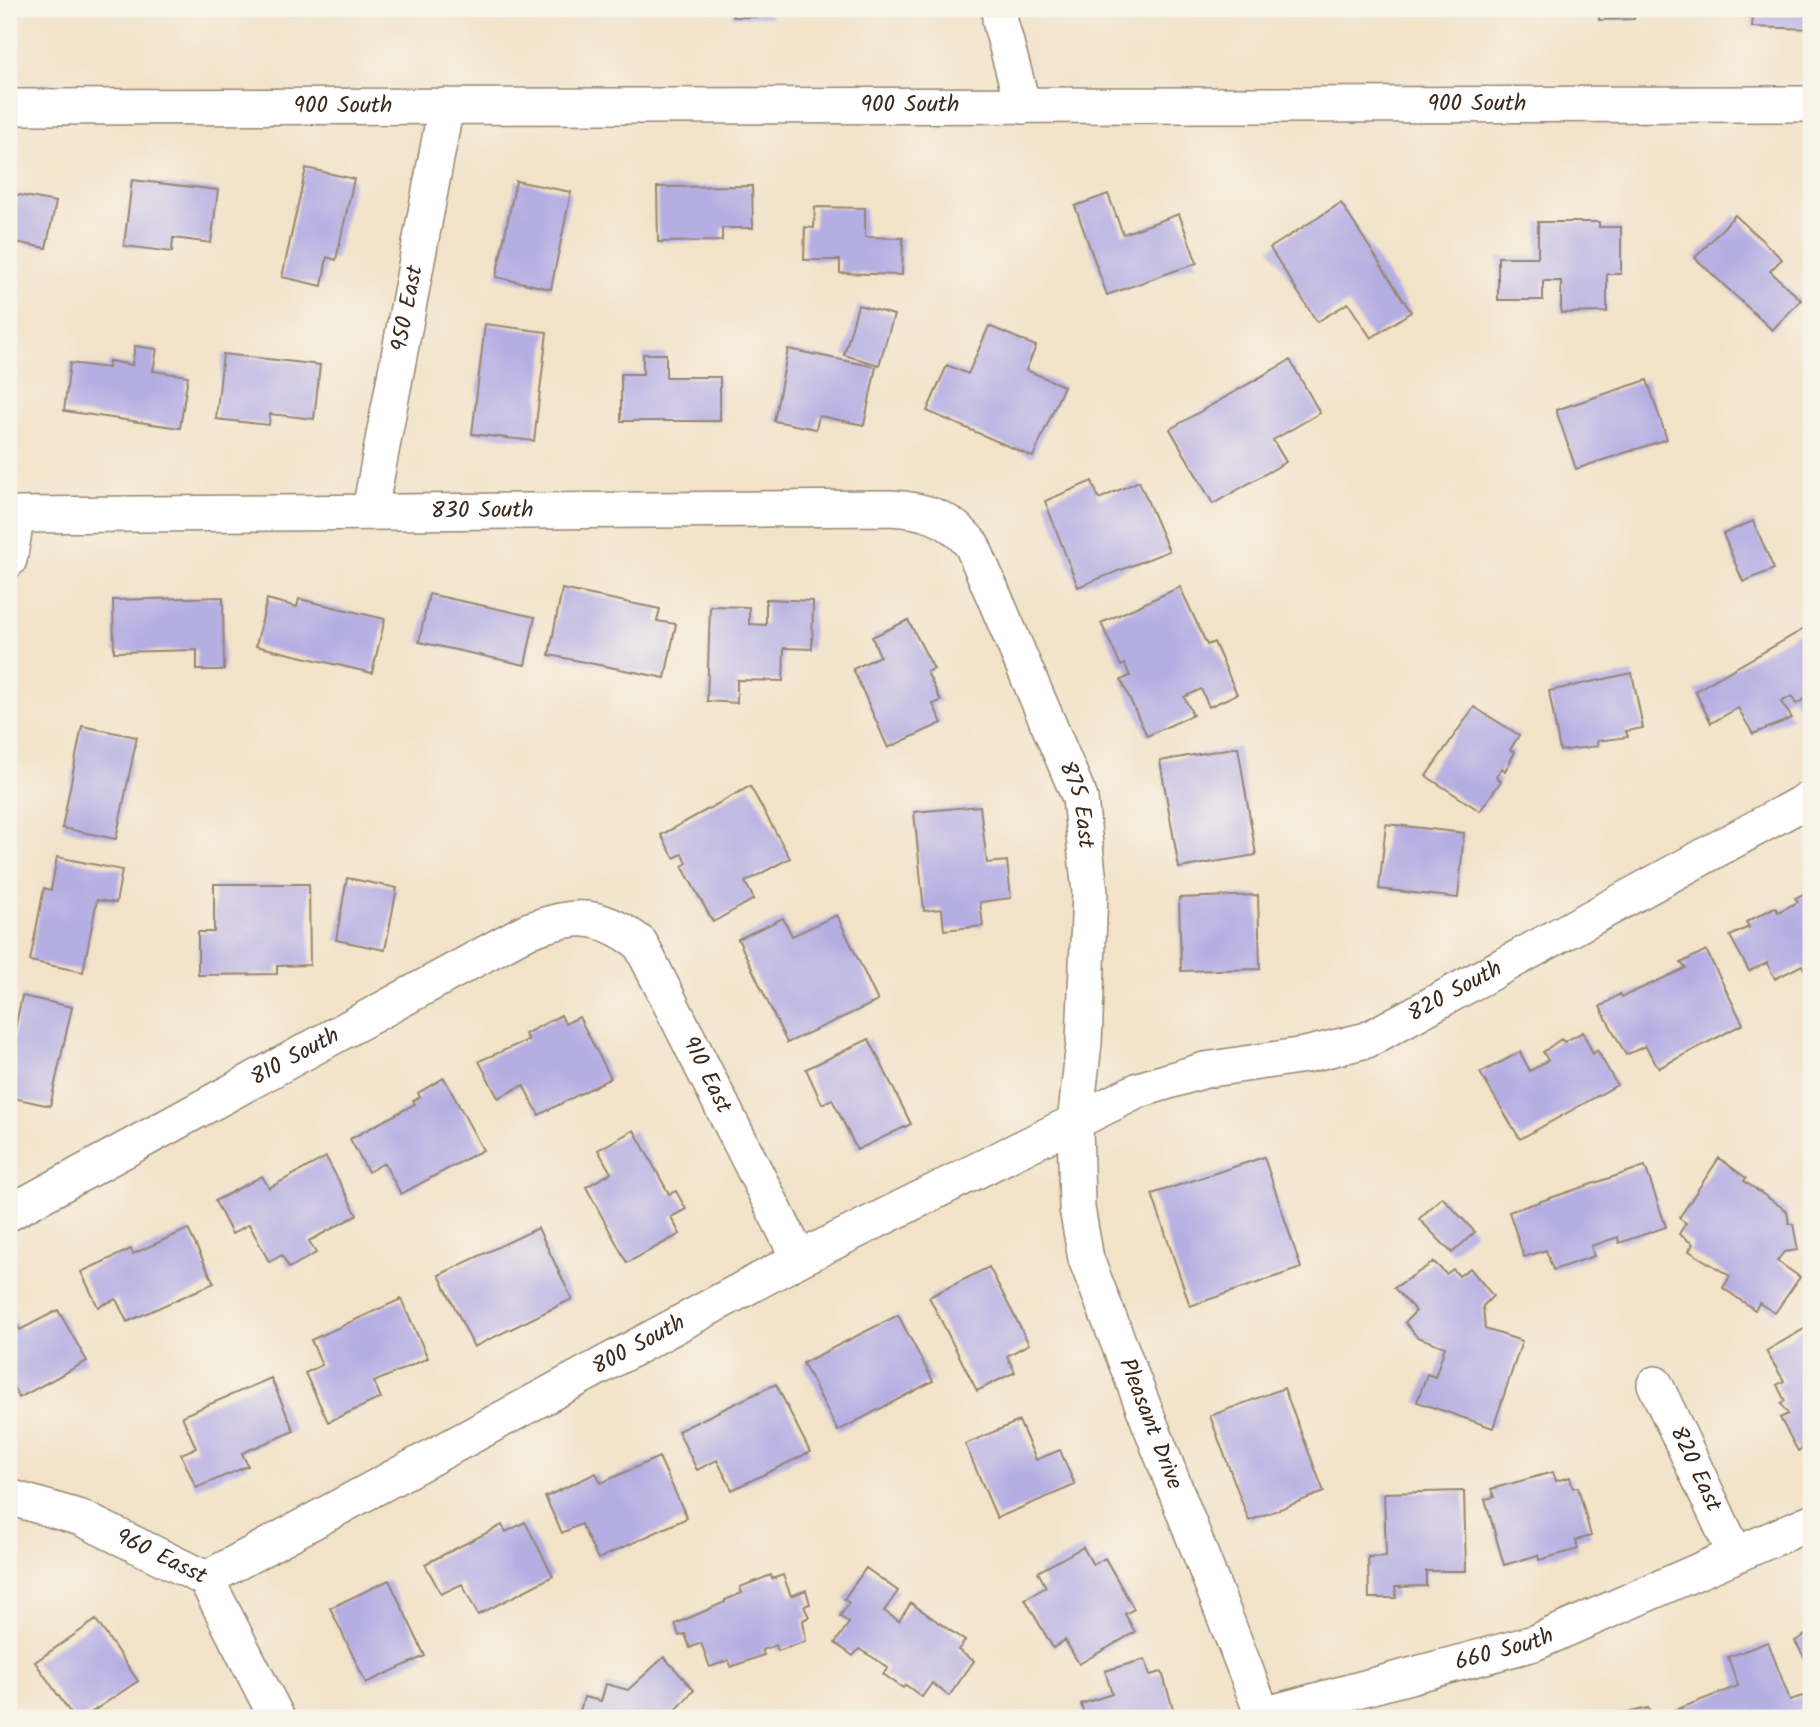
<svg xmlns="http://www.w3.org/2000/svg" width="1820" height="1727" viewBox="0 0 1820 1727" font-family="Kalam,sans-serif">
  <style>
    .building { fill: #b5aee3 }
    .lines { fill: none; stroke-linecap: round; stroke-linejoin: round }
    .minor-casing { stroke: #968673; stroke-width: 38 }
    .minor { stroke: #fff; stroke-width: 35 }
    .labels { text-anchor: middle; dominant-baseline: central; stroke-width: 6; stroke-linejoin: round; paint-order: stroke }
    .street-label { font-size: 23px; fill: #3b2a1e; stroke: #f7f3e8 }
  </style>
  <rect width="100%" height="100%" fill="#f7f3e8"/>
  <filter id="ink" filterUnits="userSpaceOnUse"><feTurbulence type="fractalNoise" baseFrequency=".0143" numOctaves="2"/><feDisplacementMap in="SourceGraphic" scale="14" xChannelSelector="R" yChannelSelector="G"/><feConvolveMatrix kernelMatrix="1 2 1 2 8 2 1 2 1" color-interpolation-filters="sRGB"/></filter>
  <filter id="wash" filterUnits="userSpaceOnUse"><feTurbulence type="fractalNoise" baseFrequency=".00686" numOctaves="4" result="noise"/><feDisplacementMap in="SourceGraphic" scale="28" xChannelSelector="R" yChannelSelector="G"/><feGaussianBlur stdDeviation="1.57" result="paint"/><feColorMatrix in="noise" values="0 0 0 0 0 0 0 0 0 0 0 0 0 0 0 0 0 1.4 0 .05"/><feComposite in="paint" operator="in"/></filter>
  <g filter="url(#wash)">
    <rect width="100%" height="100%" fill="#f2e2c8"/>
    <g id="blocks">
      <path class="building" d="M733,9H771V17H733Z
        M1599,9H1634V19L1599,20Z
        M1708,9H1811V29L1752,27L1753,17L1707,15Z
        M306,168L354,179L336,260L327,257L322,286L282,277Z
        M132,180L218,190L211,243L173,238L172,252L124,246Z
        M516,181L571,192L551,289L496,277Z
        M752,186L753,228H722V241L658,242L657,187Z
        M9,193L56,202L46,248L9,241Z
        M1108,194L1123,234L1179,214L1197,263L1107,295L1075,206Z
        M1341,203L1411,312L1371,338L1348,303L1317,322L1270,248Z
        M815,207L865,208V237L903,238L902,275L840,273V260H804L805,227L814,228Z
        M1735,215L1782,259L1770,271L1801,300L1772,330L1695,258Z
        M1538,222H1599V227H1621V274H1607V312L1561,313V281H1543V300H1498V257H1538Z
        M858,305L894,315L879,365L844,355Z
        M485,324L547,332L534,441L472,434Z
        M989,326L1036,346L1026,370L1064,386L1033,457L927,411L947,365L968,374Z
        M135,346L157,349L153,371L188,376L180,428L64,411L70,363L108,368L109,361L132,365Z
        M788,349L876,367L864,425L819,416L816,429L774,421Z
        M223,354L320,365L314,419L270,414L269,425L216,419Z
        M643,354H666V377H720V421H621V374H643Z
        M1290,360L1320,413L1273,440L1286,462L1213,504L1170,429Z
        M1647,380L1667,439L1576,469L1556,410Z
        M1092,481L1099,499L1139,481L1169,551L1078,587L1045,501Z
        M1753,521L1774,569L1743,582L1723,534Z
        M1180,587L1207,645L1214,642L1237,694L1209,707L1201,689L1184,697L1193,715L1147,736L1121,680L1130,676L1125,664L1121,666L1101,623Z
        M562,589L660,609L657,621L676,624L665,678L549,655Z
        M429,594L535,617L525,665L419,642Z
        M223,597L224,670H197V650L114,652L113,600Z
        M267,599L297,607L299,599L385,619L372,673L256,646Z
        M766,599L813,601L812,649L784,648L783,681L737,680V703L707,701L710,606L749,607V624L766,625Z
        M908,620L934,669L927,672L941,701L933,704L942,723L888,748L853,669L880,656L872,637Z
        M1811,625V695L1796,704L1792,696L1781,702L1792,718L1753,734L1738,708L1711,723L1695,691Z
        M1632,673L1643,728L1626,731L1628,737L1597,741L1598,746L1560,751L1549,691Z
        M1474,707L1519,735L1510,750L1515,752L1505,771L1502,768L1496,777L1501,781L1480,811L1426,776Z
        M82,726L137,737L116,839L62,828Z
        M1238,747L1256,855L1179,868L1160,761Z
        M750,786L790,858L745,882L754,899L713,922L682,866L687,863L682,854L674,858L661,835Z
        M980,806L987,863L1007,861L1011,898L980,902L983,926L944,930L942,909L924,911L914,812Z
        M1386,824L1464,833L1458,898L1379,889Z
        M57,857L122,870L116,903L97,900L83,972L30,961L44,888L51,890Z
        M347,878L397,888L385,950L336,940Z
        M214,884H309L310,965L277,966V974L198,975V932H214Z
        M1811,890V965L1804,969L1802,965L1775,979L1767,963L1749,971L1730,936L1749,927L1746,922L1775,907L1778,912L1798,902L1795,898Z
        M1258,895L1260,969L1181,971L1179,898Z
        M837,915L878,1001L787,1043L738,939L783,918L792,936Z
        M1706,950L1743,1024L1659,1068L1645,1046L1626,1055L1600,1007L1620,994L1622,997L1686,968L1681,963Z
        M22,996L72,1007L50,1106L9,1097V1056Z
        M561,1015L565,1024L579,1017L611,1078L539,1115L523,1085L498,1098L479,1061L528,1040L525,1034Z
        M1583,1032L1593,1054L1597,1050L1617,1085L1520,1139L1480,1073L1520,1052L1530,1071L1548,1060L1543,1052L1561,1039L1564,1042Z
        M869,1039L911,1124L857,1150L832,1099L822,1104L806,1069Z
        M444,1078L483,1150L401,1194L384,1163L368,1172L350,1139L415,1104L413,1101L420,1097L418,1093Z
        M634,1130L669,1194L676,1191L686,1209L671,1217L680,1234L627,1263L586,1187L611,1173L598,1150Z
        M326,1157L357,1215L309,1241L316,1253L289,1268L282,1255L269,1262L249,1224L232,1234L215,1201L262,1176L269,1188Z
        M1264,1157L1301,1268L1190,1306L1152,1194Z
        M1719,1158L1746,1178L1744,1181L1787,1211L1789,1224H1793L1798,1250L1784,1252L1777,1261L1800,1277L1775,1313L1759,1303L1755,1310L1723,1288L1730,1276L1689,1251L1693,1244L1679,1234L1686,1223L1679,1218Z
        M1645,1166L1666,1227L1619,1243L1618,1237L1591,1246L1594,1256L1553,1270L1546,1250L1524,1257L1509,1212Z
        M1442,1197L1475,1232L1452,1253L1419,1219Z
        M538,1228L572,1299L474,1347L439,1275Z
        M188,1229L214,1283L127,1322L116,1299L98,1307L81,1272L131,1249L133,1254Z
        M1434,1262L1446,1274L1453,1269L1459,1276L1470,1268L1493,1296L1483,1306L1485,1329L1522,1341L1493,1428L1417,1402L1427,1374L1435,1377L1445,1347L1417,1337L1405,1322L1416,1311L1394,1288Z
        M989,1267L1029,1344L1007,1356L1015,1372L977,1391L929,1297Z
        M401,1299L428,1358L374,1382L381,1398L328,1422L305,1373L322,1365L311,1340Z
        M9,1310L20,1330L58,1310L87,1361L19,1398L9,1379Z
        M898,1315L933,1381L838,1431L803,1363Z
        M1811,1325V1444L1798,1451L1780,1418L1788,1414L1781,1404L1785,1401L1777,1385L1784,1381L1766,1351Z
        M271,1378L294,1431L242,1453L248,1466L196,1488L181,1454L196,1448L182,1416Z
        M776,1384L810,1452L732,1490L717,1460L697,1470L678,1431Z
        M1284,1388L1324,1492L1249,1521L1210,1416Z
        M1019,1421L1036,1460L1060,1450L1075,1485L997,1518L965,1444Z
        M659,1457L687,1518L598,1559L581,1524L562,1533L545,1497L596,1473L601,1483Z
        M1553,1472L1556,1481L1570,1477L1573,1488L1578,1487L1591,1536L1576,1540L1578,1549L1539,1560L1538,1555L1504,1565L1485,1499L1494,1497L1491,1489Z
        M1464,1491L1466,1571H1426V1586L1395,1587L1396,1598H1369L1368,1557L1386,1556L1384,1493Z
        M525,1522L553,1576L478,1615L462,1584L441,1594L425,1564L502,1525L506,1532Z
        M1083,1547L1093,1565L1105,1558L1134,1609L1125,1614L1135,1632L1079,1664L1065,1640L1053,1648L1025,1599L1046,1587L1038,1572Z
        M866,1568L898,1591L884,1611L899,1621L911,1603L965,1641L958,1650L974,1661L949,1696L932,1683L922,1697L906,1685L903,1688L883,1674L888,1668L877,1660L859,1649L853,1656L835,1643L849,1623L840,1616L849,1603L844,1599Z
        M771,1575L772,1579L783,1575L791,1596L806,1590L810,1604L804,1606L809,1617L803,1620L806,1641L778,1651L776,1645L762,1650L764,1655L731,1667L729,1660L710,1667L701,1643L690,1648L685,1634L679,1636L675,1624L725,1602V1600L742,1593L740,1587Z
        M389,1580L425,1656L366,1683L330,1608Z
        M96,1620L138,1681L83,1718H74L35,1662Z
        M1811,1631V1669L1795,1641Z
        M1768,1642L1790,1700L1803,1696L1811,1718H1678L1675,1710L1738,1686L1728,1657Z
        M664,1657L694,1690L669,1718H578L584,1697L601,1701L606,1684L628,1690Z
        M1145,1659L1150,1675L1162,1672L1175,1715L1165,1718H1085L1081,1704L1112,1694L1105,1671Z
        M1648,1708L1651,1718H1609V1717Z
        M162,1712L164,1718H148Z"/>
    </g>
  </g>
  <g filter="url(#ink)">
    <use href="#blocks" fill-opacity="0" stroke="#968673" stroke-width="2"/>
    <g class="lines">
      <defs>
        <g id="minor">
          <path d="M1000,9V21L1023,106"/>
          <path id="s1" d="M9,107L1811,104"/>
          <path id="s2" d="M370,510L446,106"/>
          <path id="s3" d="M9,560L17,515L891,508C924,510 950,517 972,545L1080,798L1090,892L1084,1043L1075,1123L1077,1208L1086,1259L1264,1718"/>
          <path id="s4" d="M9,1213L527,931C575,914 598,912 640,943L799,1259"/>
          <path id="s5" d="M1655,1384L1735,1554"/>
          <path id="s6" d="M9,1497L81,1518L206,1579L277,1718"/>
          <path id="s7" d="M206,1579L799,1259L1139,1090L1205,1070L1305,1055L1367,1040L1811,798"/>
          <path id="s8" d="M1263,1715L1534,1643L1811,1522"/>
        </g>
      </defs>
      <use href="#minor" class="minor-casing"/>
      <use href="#minor" class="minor"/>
    </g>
  </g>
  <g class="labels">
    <g class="street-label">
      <text stroke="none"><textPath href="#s1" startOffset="1468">900 South</textPath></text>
      <text stroke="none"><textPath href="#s1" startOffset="901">900 South</textPath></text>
      <text stroke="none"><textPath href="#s1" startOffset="334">900 South</textPath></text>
      <text stroke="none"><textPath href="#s2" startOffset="205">950 East</textPath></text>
      <text stroke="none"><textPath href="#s3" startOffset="511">830 South</textPath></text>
      <text stroke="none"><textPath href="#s3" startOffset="1293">875 East</textPath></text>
      <text stroke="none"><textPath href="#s7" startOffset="1388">820 South</textPath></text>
      <text stroke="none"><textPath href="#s4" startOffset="326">810 South</textPath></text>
      <text stroke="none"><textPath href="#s4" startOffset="858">910 East</textPath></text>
      <text stroke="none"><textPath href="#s7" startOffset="492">800 South</textPath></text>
      <text stroke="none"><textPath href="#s3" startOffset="1927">Pleasant Drive</textPath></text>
      <text stroke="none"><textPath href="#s5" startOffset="94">820 East</textPath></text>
      <text stroke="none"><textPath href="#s6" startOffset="164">960 Easst</textPath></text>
      <text stroke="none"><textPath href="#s8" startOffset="250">660 South</textPath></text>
    </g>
  </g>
  <rect width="1820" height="1727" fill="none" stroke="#f7f3e8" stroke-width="35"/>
</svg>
